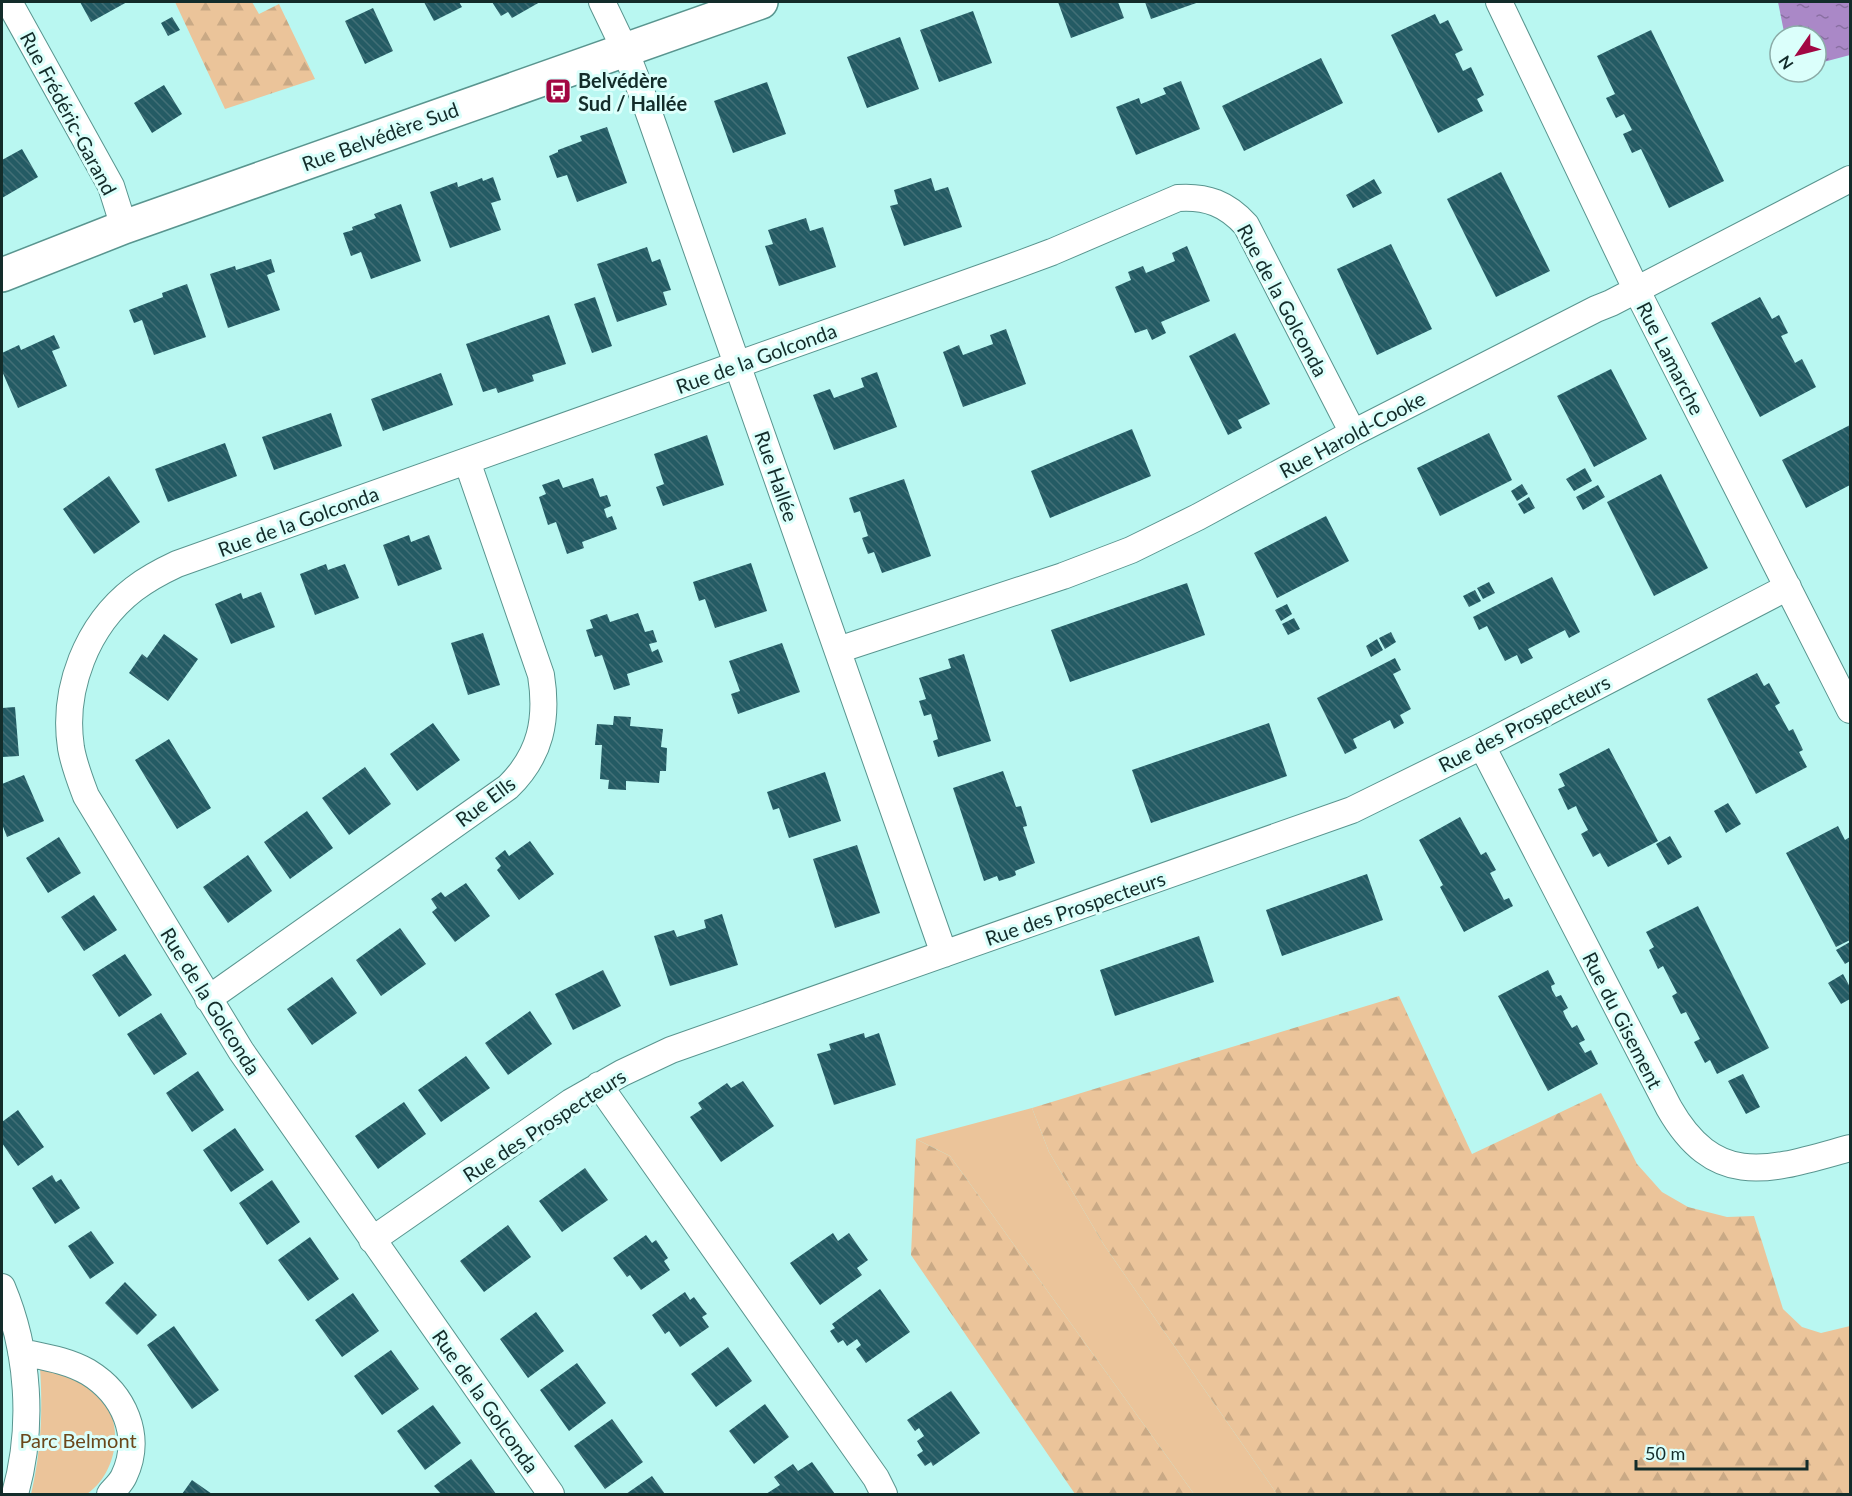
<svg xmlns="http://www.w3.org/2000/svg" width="1852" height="1496" viewBox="0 0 1852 1496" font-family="Lato,sans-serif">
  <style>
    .green { fill: #ebc49a }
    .forest { fill: url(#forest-firs) }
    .water { fill: url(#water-ripples) }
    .building { fill: url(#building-back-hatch) }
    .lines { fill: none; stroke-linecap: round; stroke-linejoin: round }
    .street-casing { stroke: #59958f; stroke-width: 28 }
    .secondary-casing { stroke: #59958f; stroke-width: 36 }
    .street { stroke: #fff; stroke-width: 26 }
    .secondary { stroke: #fff; stroke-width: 33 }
    .labels { text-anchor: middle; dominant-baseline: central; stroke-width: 6; stroke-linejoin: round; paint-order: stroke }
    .poi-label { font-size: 20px; font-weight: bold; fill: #132c2a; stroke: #dbfffb; text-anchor: start }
    .street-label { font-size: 20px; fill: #132c2a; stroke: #dbfffb }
    .park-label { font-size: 20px; fill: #6b471a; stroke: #dbfffb }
  </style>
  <defs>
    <pattern id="forest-firs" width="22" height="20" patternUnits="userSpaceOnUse" patternTransform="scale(1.5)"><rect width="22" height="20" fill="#ebc49a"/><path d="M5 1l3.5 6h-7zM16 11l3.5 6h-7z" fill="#c9a985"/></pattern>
    <pattern id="water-ripples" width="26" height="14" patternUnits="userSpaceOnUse" patternTransform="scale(1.5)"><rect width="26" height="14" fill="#aa88c7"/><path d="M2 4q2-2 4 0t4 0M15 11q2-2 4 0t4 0" fill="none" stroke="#896fa2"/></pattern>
    <pattern id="building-back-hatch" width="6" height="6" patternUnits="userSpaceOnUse" patternTransform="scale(1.5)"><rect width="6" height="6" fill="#245b64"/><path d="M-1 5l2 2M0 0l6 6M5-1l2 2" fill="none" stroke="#426f76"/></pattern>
  </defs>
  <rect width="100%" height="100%" fill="#b9f7f1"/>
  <path class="green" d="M1032,1108L1049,1152L1104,1245L1277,1494H1194L950,1156L916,1139Z
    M40,1368C50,1370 67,1370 76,1376C84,1381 95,1389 101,1396C125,1425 117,1473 87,1494H31C41,1452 43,1412 40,1368Z"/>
  <path class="forest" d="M175,2H252L259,14L279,4L315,79L225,109Z
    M1399,996L1472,1154L1601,1093L1637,1164L1662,1192L1688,1207L1727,1217L1754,1216L1783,1309L1802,1327L1821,1333L1850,1326V1494H1277L1104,1245L1049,1152L1032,1108Z
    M916,1139L950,1156L1194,1494H1075L911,1255Z"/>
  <path class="water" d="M1778,2H1850V55L1816,64V36H1787L1784,32Z"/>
  <path class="building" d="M80,2H127L91,22Z
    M424,2H459L462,7L434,21Z
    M492,2H540L512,18L508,12L501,16Z
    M1058,2H1118L1124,18L1071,38Z
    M1145,2H1199L1151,19Z
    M373,8L393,51L365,64L345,21Z
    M973,11L992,63L939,82L920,30Z
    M1435,14L1440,24L1448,20L1463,50L1455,54L1463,71L1471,67L1484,95L1477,99L1483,111L1438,133L1391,35Z
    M172,17L180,30L168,36L161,23Z
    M1651,30L1724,181L1669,208L1641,149L1632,153L1623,134L1632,130L1624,114L1616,118L1606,98L1615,94L1597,56Z
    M900,37L919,89L867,108L847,57Z
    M1321,58L1343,103L1244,151L1222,106Z
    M1181,81L1200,129L1136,155L1116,107L1139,98L1141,104L1166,94L1163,88Z
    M767,82L786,134L733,153L714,101Z
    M164,85L182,114L152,133L134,103Z
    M607,127L627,183L577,202L567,175L557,178L549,156L558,152V150L582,141L580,136Z
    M22,149L38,177L2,198V160Z
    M1501,172L1550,271L1496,297L1447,199Z
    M493,177L501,200L491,203L501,230L450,248L430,192L457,182L458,187L482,178L483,181Z
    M931,178L935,191L948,187L962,227L904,246L890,206L898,204L894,190Z
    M1374,179L1382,193L1353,208L1346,195Z
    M401,204L421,261L371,279L361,252L351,256L343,233L353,230L352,227L376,218L374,214Z
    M806,218L810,231L823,227L836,267L779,286L765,246L773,244L768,230Z
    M1391,244L1432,329L1377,355L1337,269Z
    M1187,246L1210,301L1161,322L1166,333L1152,340L1147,329L1135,333L1115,287L1131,280L1128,272L1143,266L1146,273L1175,261L1172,253Z
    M647,247L652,262L660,259L671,290L663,292L667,305L617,322L597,264Z
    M271,259L275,272L267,275L280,310L228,328L210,274L235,266L236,270Z
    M187,284L206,337L154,355L142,320L134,323L129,310L163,297L162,293Z
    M595,297L612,346L592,353L574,304Z
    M1760,297L1772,319L1779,315L1788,333L1781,336L1795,363L1802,359L1816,387L1760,417L1711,323Z
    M549,315L566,364L532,375L534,381L498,393L496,388L483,392L466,344Z
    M1006,329L1026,384L963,407L943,352L959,345L963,355L993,344L990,335Z
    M1235,333L1270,404L1238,420L1242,428L1228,435L1189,356Z
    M54,335L60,348L52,351L67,386L18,408L2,371V353L19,345L21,350Z
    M1611,369L1647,439L1594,467L1557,396Z
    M877,372L897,427L834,450L813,395L830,389L834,398L864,387L861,378Z
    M441,373L453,405L383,431L371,399Z
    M331,413L342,446L274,470L262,437Z
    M1850,425V485L1806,508L1782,460Z
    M1132,429L1151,476L1050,518L1031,471Z
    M1489,433L1512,480L1440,516L1417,468Z
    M707,435L724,485L663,506L656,487L664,484L654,454Z
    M225,443L237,476L168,502L155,469Z
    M1585,468L1592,481L1574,491L1566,479Z
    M1661,474L1708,568L1654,596L1607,502Z
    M109,476L140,522L94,554L63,509Z
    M593,478L600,497L607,495L611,506L604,509L607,518L612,516L617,529L582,542L584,548L567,554L556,522L548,525L539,497L546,494L542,485L559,479L563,488Z
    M904,479L931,556L882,573L874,552L868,554L862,538L868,536L860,511L854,513L849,498Z
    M1522,484L1528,494L1517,501L1511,491Z
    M1598,485L1605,497L1583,510L1576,497Z
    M1529,497L1535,508L1524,514L1518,504Z
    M1326,516L1349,561L1277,598L1254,553Z
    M409,535L411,542L429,535L442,569L398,586L383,545Z
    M751,563L767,611L715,628L705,599L699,601L693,582Z
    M326,564L328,570L345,564L359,598L315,615L300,574Z
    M1552,577L1580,632L1569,638L1565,630L1528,649L1533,658L1521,664L1517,655L1505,661L1487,626L1479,630L1473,617Z
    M1489,582L1495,593L1483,599L1477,588Z
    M1187,583L1205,635L1070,682L1051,630Z
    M1475,590L1481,601L1469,607L1463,596Z
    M261,592L275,627L231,644L215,604L241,593L243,599Z
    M1287,604L1292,614L1281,621L1275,610Z
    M638,613L645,632L653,630L657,642L649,644L652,652L658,649L663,662L627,674L630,685L614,690L602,655L595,657L586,630L593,628L590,620L607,614L610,622Z
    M1294,618L1300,629L1288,635L1282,624Z
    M1391,632L1396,642L1385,649L1379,638Z
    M483,633L500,685L468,695L451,643Z
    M164,634L198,659L168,701L129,673L142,654L147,658Z
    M1377,639L1383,650L1371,657L1366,646Z
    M782,643L800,692L738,714L731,694L740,691L729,661Z
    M964,654L991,741L938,757L933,741L938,739L931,714L924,716L919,701L926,699L919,678L951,668L948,659Z
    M1395,658L1401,670L1393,674L1411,709L1400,715L1404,723L1394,729L1390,720L1353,739L1357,748L1345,754L1317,698Z
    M1757,673L1764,686L1769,683L1780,703L1775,706L1789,731L1793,729L1803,750L1799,752L1807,767L1756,794L1707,699Z
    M15,707L19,756L2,757V708Z
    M614,716L631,717L630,726L663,729L661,747L667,748L666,771H660L659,783L626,781V790L608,789L609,780L600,779L602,745H595L597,724L613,725Z
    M433,723L460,760L417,791L390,754Z
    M1269,723L1287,776L1151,823L1132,770Z
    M169,739L211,808L177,829L135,760Z
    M1609,748L1658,841L1608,867L1600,853L1593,857L1581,834L1588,830L1579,813L1576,806L1568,810L1558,789L1565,786L1559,774Z
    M365,767L391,804L349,835L322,798Z
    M1003,771L1016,807L1021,806L1026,822L1027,826L1023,827L1035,863L1015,871L1016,875L1012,877L999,881L997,876L984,881L953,788Z
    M825,772L841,821L789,838L779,808L773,810L767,792Z
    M24,775L44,821L7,837L2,824V784Z
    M1728,803L1741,824L1726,833L1714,811Z
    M307,811L333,848L290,879L264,842Z
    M1460,817L1481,855L1486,852L1496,870L1490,873L1504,900L1509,898L1513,906L1464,932L1440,887L1443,885L1419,840Z
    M1838,826L1845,840L1850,837V940L1836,947L1786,853Z
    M1670,836L1682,857L1668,865L1656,844Z
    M59,837L81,873L48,893L26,858Z
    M530,841L554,874L519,900L497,870L501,866L495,858L505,850L509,856Z
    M857,845L880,913L835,928L813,859Z
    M248,855L272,891L228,923L203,887Z
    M1367,874L1383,920L1282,956L1266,910Z
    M466,883L490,916L455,942L432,912L437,908L431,899L441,892L445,897Z
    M94,895L117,930L84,951L61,917Z
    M1698,906L1769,1048L1717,1074L1710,1060L1705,1063L1694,1042L1700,1039L1686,1012L1681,1014L1672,996L1677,993L1663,966L1658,969L1649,950L1654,947L1646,932Z
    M722,914L738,965L670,986L654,936L674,930L677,937L706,928L704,920Z
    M400,928L426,964L381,996L356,960Z
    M1199,936L1214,982L1115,1016L1100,970Z
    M1850,942V961L1845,964L1836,950Z
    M125,954L152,995L119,1017L92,975Z
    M603,970L621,1006L573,1030L555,994Z
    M1548,970L1555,984L1551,986L1552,990L1556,997L1561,995L1568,1008L1563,1011L1566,1018L1572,1028L1577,1025L1585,1040L1579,1043L1585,1053L1591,1050L1598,1064L1548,1091L1498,996Z
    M1843,974L1850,987V999L1841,1004L1828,983Z
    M332,977L357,1013L312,1045L287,1009Z
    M530,1011L552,1044L508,1075L485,1043Z
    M161,1013L187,1054L154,1075L127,1034Z
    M864,1033L865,1038L879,1033L896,1085L834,1105L817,1054L831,1050L829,1044Z
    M466,1056L490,1088L441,1122L418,1090Z
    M198,1071L224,1110L192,1132L166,1093Z
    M1743,1074L1760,1107L1746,1114L1728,1081Z
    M743,1081L774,1126L721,1162L690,1117L702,1109L698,1103L727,1083L731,1088Z
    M404,1102L426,1134L378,1169L355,1136Z
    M18,1110L44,1147L18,1166L2,1143V1122Z
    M235,1128L264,1170L231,1192L203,1150Z
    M585,1168L608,1200L562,1232L539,1201Z
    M52,1175L56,1182L61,1179L80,1208L55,1224L32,1188Z
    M272,1180L300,1222L267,1245L239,1203Z
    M508,1225L531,1257L484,1292L460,1261Z
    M91,1231L114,1263L90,1279L68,1246Z
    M833,1233L838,1241L849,1233L868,1260L857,1268L862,1275L820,1305L790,1263Z
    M646,1235L652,1243L656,1240L668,1258L664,1261L670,1270L641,1290L630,1275L627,1277L613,1258Z
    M310,1237L339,1279L308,1301L278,1260Z
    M125,1282L157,1315L137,1335L105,1303Z
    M880,1289L910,1332L866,1363L856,1349L861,1345L857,1339L847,1346L843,1340L838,1343L830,1331L835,1328L832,1324Z
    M685,1292L690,1300L694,1297L702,1308L707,1314L702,1317L709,1327L680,1347L669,1331L665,1334L652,1315Z
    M353,1293L379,1331L342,1357L315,1320Z
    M536,1312L564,1351L528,1378L500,1339Z
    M174,1326L219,1390L192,1409L147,1345Z
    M728,1347L752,1381L716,1407L691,1374Z
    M391,1350L419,1389L382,1415L354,1376Z
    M577,1363L606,1403L569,1431L540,1390Z
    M951,1391L980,1433L933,1466L931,1462L925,1466L917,1455L923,1451L917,1441L924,1436L919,1428L915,1431L907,1420Z
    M765,1404L789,1437L754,1464L729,1431Z
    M433,1405L461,1443L425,1470L397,1431Z
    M612,1419L643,1462L605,1489L574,1446Z
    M471,1459L496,1494H441L434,1486Z
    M812,1462L835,1494H766L780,1485L774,1477L793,1464L798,1471Z
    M652,1476L665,1494H626Z
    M192,1480L212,1494H182Z"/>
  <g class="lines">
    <defs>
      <path id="street" d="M9,2L111,186L124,227
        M602,2L625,50L644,99L944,954
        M1499,2L1636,289L1850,710
        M838,650L1063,576L1131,550L1198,517L1353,433L1596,309L1611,303L1850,179
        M1482,746L1669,1108C1717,1192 1773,1169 1850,1148
        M208,999L508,787C541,755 548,719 541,675L467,461
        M599,1085L876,1478L884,1494
        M372,1240L571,1102L622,1073L671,1050L1352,810L1482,746L1788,587
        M2,1287C29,1351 34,1427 15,1494
        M21,1352C44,1357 67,1360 88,1372C124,1394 143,1436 124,1476C121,1483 114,1489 110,1494
        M551,1494L241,1051L86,796C80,780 74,765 71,748C62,689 87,625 134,589C147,579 162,571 177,564L1006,269L1052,252L1178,198C1207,196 1227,204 1246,225L1353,433"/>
      <path id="secondary" d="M2,275L124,227L761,2"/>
    </defs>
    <use href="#street" class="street-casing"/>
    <use href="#secondary" class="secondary-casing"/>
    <use href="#street" class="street"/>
    <use href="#secondary" class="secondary"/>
  </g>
  <defs>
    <symbol id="bus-square" viewBox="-11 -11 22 22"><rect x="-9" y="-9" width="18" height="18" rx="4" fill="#a20743" stroke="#dbfffb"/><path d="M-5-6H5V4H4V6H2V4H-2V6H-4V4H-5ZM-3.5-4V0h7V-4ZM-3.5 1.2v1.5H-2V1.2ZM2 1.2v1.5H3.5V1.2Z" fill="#fff"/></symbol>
  </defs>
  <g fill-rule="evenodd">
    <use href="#bus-square" x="543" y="76" width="30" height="30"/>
  </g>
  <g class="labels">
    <g class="poi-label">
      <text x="578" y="80">Belvédère<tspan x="578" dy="23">Sud / Hallée</tspan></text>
    </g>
    <g class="street-label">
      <text transform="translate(69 113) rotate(62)">Rue Frédéric-Garand</text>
      <text transform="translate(380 136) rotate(-20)">Rue Belvédère Sud</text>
      <text transform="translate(1283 300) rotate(62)">Rue de la Golconda</text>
      <text transform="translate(756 358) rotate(-20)">Rue de la Golconda</text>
      <text transform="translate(1671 358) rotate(63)">Rue Lamarche</text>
      <text transform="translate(1352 434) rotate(-28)">Rue Harold-Cooke</text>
      <text transform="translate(777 476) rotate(71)">Rue Hallée</text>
      <text transform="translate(298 521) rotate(-20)">Rue de la Golconda</text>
      <text transform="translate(1524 723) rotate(-27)">Rue des Prospecteurs</text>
      <text transform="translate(485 801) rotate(-37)">Rue Ells</text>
      <text transform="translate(1075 908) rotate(-19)">Rue des Prospecteurs</text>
      <text transform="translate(211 1001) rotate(58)">Rue de la Golconda</text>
      <text transform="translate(1623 1020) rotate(63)">Rue du Gisement</text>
      <text transform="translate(544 1125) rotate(-33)">Rue des Prospecteurs</text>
      <text transform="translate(486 1401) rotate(55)">Rue de la Golconda</text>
    </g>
    <g class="park-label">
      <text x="78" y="1440">Parc Belmont</text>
    </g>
  </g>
  <rect width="1852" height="1496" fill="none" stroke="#132c2a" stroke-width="6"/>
  <g transform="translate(1798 54) rotate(235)"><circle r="28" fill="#dbfffb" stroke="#8baba7" stroke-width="1.5"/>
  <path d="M0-4.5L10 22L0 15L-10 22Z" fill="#a20743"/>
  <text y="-9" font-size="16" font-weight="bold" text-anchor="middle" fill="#132c2a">N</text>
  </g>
  <path d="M1636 1460v9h171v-9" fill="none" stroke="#132c2a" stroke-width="3"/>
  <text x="1645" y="1460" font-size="18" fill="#132c2a" stroke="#dbfffb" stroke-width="4.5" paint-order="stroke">50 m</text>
</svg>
